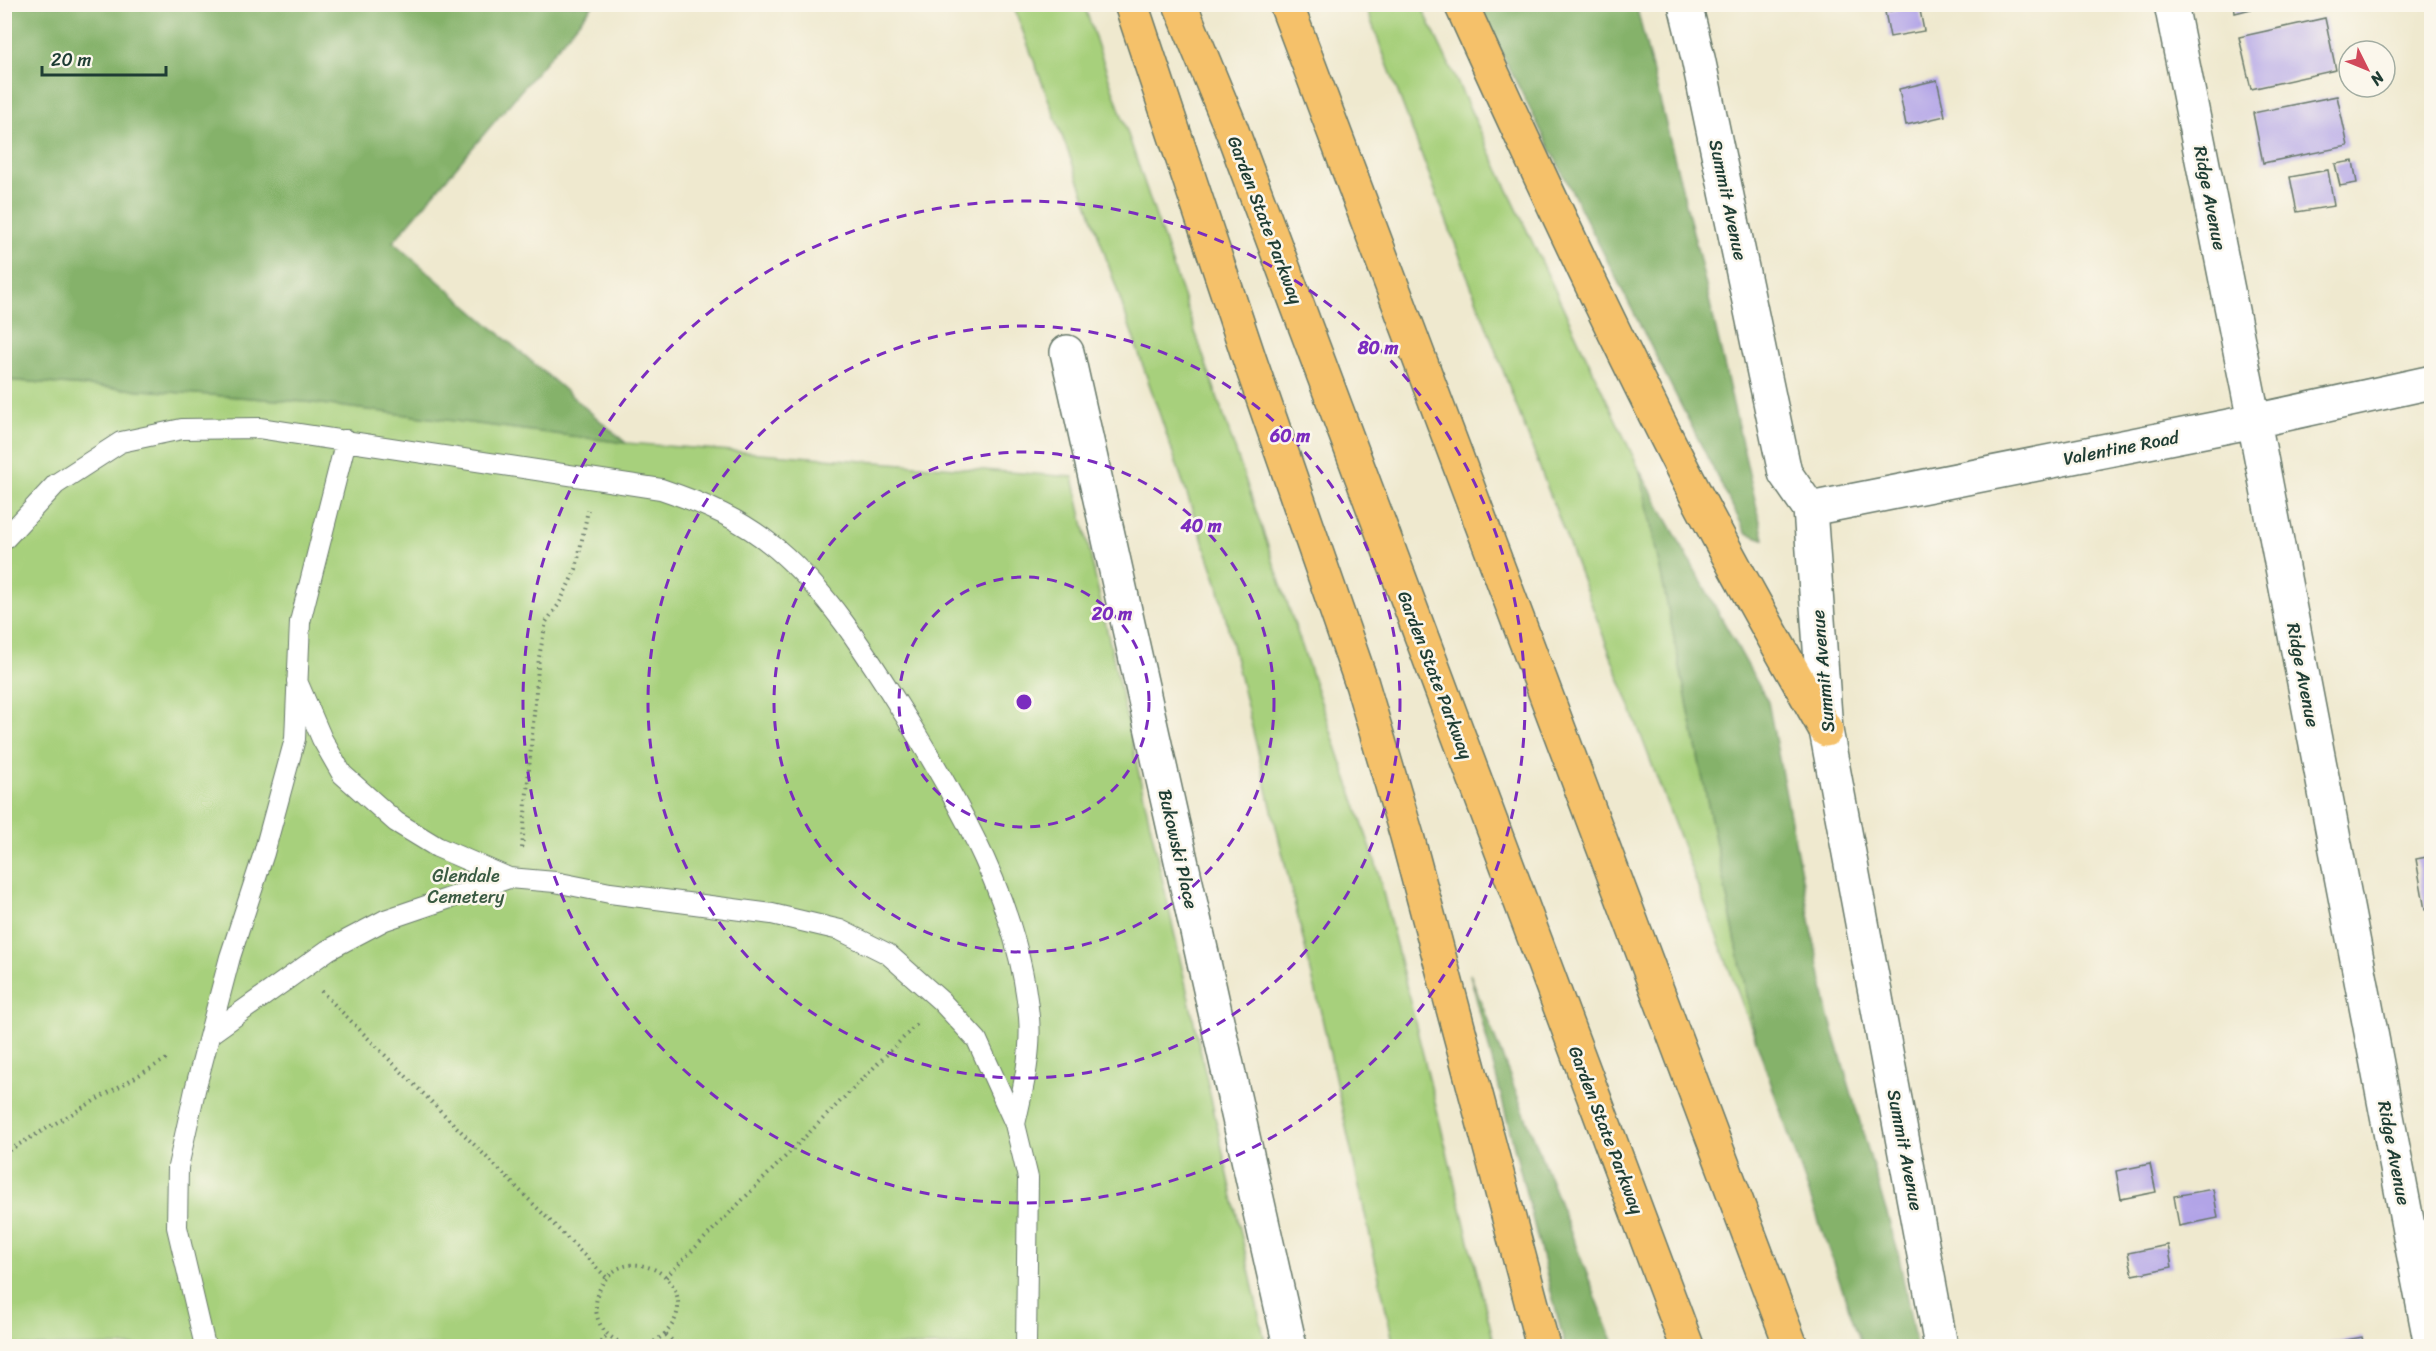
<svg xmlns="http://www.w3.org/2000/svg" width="2436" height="1351" viewBox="0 0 2436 1351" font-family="Sriracha,sans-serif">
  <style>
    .green { fill: #a7d07b; stroke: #638658; stroke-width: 1.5 }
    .forest { fill: #85b26b; stroke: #527850; stroke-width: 1.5 }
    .building { fill: #b2a4e7 }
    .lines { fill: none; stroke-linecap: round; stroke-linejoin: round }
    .service-casing { stroke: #68796a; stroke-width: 22 }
    .minor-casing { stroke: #68796a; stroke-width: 36 }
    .tertiary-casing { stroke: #68796a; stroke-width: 36 }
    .motorway-casing { stroke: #68796a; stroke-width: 36 }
    .path { stroke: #68796a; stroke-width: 4; stroke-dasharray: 1.5 4.5; stroke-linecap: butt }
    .service { stroke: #fff; stroke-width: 20 }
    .minor { stroke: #fff; stroke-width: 33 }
    .tertiary { stroke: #fff; stroke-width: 33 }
    .motorway { stroke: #f5c16b; stroke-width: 33 }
    .ring { fill: none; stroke: #7b2cbf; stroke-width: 3; stroke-dasharray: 10 8 }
    .labels { text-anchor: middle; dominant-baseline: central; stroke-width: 5; stroke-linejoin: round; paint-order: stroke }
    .street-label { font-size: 18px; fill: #1f3d34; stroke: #fbf7ec }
    .park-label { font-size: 18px; fill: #3a5a42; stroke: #fbf7ec }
    .centre { fill: #7b2cbf; stroke: #fbf7ec; stroke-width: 3 }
    .ring-label { font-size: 18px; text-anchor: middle; font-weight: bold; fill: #7b2cbf; stroke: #fbf7ec; stroke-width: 5; stroke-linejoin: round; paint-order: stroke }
  </style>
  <rect width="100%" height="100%" fill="#fbf7ec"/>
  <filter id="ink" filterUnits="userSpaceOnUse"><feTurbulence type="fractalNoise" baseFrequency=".0167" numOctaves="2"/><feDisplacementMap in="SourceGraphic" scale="12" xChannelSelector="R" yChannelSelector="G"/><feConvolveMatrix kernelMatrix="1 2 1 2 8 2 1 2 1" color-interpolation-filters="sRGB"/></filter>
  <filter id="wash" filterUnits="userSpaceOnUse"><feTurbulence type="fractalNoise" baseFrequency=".008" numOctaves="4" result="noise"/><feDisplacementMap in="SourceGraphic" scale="24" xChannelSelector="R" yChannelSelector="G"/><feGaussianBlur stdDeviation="1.35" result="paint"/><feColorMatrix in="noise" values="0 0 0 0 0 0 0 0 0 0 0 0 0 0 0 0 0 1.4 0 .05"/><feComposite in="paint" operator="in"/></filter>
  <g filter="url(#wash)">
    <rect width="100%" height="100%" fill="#efe9cf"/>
    <path class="green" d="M1013,5H1084L1376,864L1495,1346H1394L1321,1013L1217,582L1088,205Z
      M1365,5H1421L1640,471L1756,1040Z
      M4,380L306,402L626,443L1073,477L1266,1346H5Z"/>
    <path class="forest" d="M4,5H593L393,242L626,443L306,402L5,380Z
      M1479,5H1636L1699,256L1764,539L1746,533L1503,56Z
      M1640,471L1768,702L1828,1013L1898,1252L1916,1346H1862L1756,1040Z
      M1470,974L1615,1346H1565Z"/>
    <g id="blocks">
      <path class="building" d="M2234,4H2267V5L2235,13Z
        M1919,5L1924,31L1890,37L1885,12Z
        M2325,18L2336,70L2251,89L2239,37Z
        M1937,80L1945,116L1906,125L1899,89Z
        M2337,96L2348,146L2263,163L2253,113Z
        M2353,161L2357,183L2340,186L2335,164Z
        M2328,170L2334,206L2297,212L2290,177Z
        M2432,856V909L2425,910L2416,859Z
        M2150,1164L2156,1192L2121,1199L2116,1171Z
        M2213,1189L2218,1218L2179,1226L2174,1196Z
        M2168,1245L2172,1267L2133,1275L2128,1253Z
        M2362,1337L2364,1346H2319V1345Z"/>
    </g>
  </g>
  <g filter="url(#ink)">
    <use href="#blocks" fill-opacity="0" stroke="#68796a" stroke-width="1.5"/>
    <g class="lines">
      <defs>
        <path id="service" d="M4,540L56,484L121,442L182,429L259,428L661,489C705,504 741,519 777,549C830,594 867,655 904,714C961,807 1019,905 1029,1017C1032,1053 1023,1089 1015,1124
          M297,681L322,739L342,774L396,822L437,847L509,878L555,882L610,893L772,914L840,930L888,954L941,1001L977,1040L1015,1124L1028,1178L1026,1346
          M210,1034L328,950L385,920L509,878
          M205,1346L177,1227L178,1167L195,1090L230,957L264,853L295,739L300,622L346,440"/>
        <path id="minor" d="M1685,4L1698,58L1785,473L1810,509L1826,730
          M2171,4L2254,421L2431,1346
          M1067,352L1290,1346
          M1810,509L2254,421L2432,382"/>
        <path id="tertiary" d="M1826,730L1941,1346"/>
        <path id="motorway" d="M1131,4L1250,361L1362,684L1407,836L1543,1346
          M1180,4L1231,128L1687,1346
          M1286,4L1791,1346
          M1461,4C1531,159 1603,313 1680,464C1726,554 1776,642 1826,730"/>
      </defs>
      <use href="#service" class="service-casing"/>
      <use href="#minor" class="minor-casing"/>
      <use href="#tertiary" class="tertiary-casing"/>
      <use href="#motorway" class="motorway-casing"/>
      <path class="path" d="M522,848L539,657L546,622L559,604L576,569L588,510
        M321,991L606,1277
        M4,1153L170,1057
        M666,1277L919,1022
        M666,1335L678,1346
        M596,1346L607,1335
        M635,1346C569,1337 596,1249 648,1267C658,1270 667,1276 673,1286C688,1312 668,1339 643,1346"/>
      <use href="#service" class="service"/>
      <use href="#minor" class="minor"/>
      <use href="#tertiary" class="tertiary"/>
      <use href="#motorway" class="motorway"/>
    </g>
  </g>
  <g class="ring">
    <circle cx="1024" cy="702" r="125"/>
    <circle cx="1024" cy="702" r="250"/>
    <circle cx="1024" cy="702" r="376"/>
    <circle cx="1024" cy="702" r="501"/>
  </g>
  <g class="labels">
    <g class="street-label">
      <text transform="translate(2210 198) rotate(79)">Ridge Avenue</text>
      <text transform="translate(1728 200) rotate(78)">Summit Avenue</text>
      <text transform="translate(1265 220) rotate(69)">Garden State Parkway</text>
      <text transform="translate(2121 448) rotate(-11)">Valentine Road</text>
      <text transform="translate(1823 671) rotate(-95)">Summit Avenue</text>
      <text transform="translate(1435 675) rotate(69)">Garden State Parkway</text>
      <text transform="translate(2303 675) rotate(79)">Ridge Avenue</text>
      <text transform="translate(1178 849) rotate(77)">Bukowski Place</text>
      <text transform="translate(1606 1130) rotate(69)">Garden State Parkway</text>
      <text transform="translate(1905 1150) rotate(79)">Summit Avenue</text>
      <text transform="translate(2394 1153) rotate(79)">Ridge Avenue</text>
    </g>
    <g class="park-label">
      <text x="466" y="876">Glendale<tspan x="466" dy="21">Cemetery</tspan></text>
    </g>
  </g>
  <circle cx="1024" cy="702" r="9" class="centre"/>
  <g class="ring-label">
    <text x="1378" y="354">80 m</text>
    <text x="1290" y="442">60 m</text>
    <text x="1201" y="532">40 m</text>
    <text x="1112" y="620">20 m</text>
  </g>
  <rect width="2436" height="1351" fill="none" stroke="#fbf7ec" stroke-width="24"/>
  <g transform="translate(2367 69) rotate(133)"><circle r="28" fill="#fbf7ec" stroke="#a3ada2" stroke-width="1.5"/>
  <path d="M0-4.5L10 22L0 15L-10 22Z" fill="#d1495b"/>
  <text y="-9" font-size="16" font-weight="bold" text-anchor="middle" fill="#1f3d34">N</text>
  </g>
  <path d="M42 66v9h124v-9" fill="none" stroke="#1f3d34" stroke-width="3"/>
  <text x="51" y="66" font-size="18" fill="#1f3d34" stroke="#fbf7ec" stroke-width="4.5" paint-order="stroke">20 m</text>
</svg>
